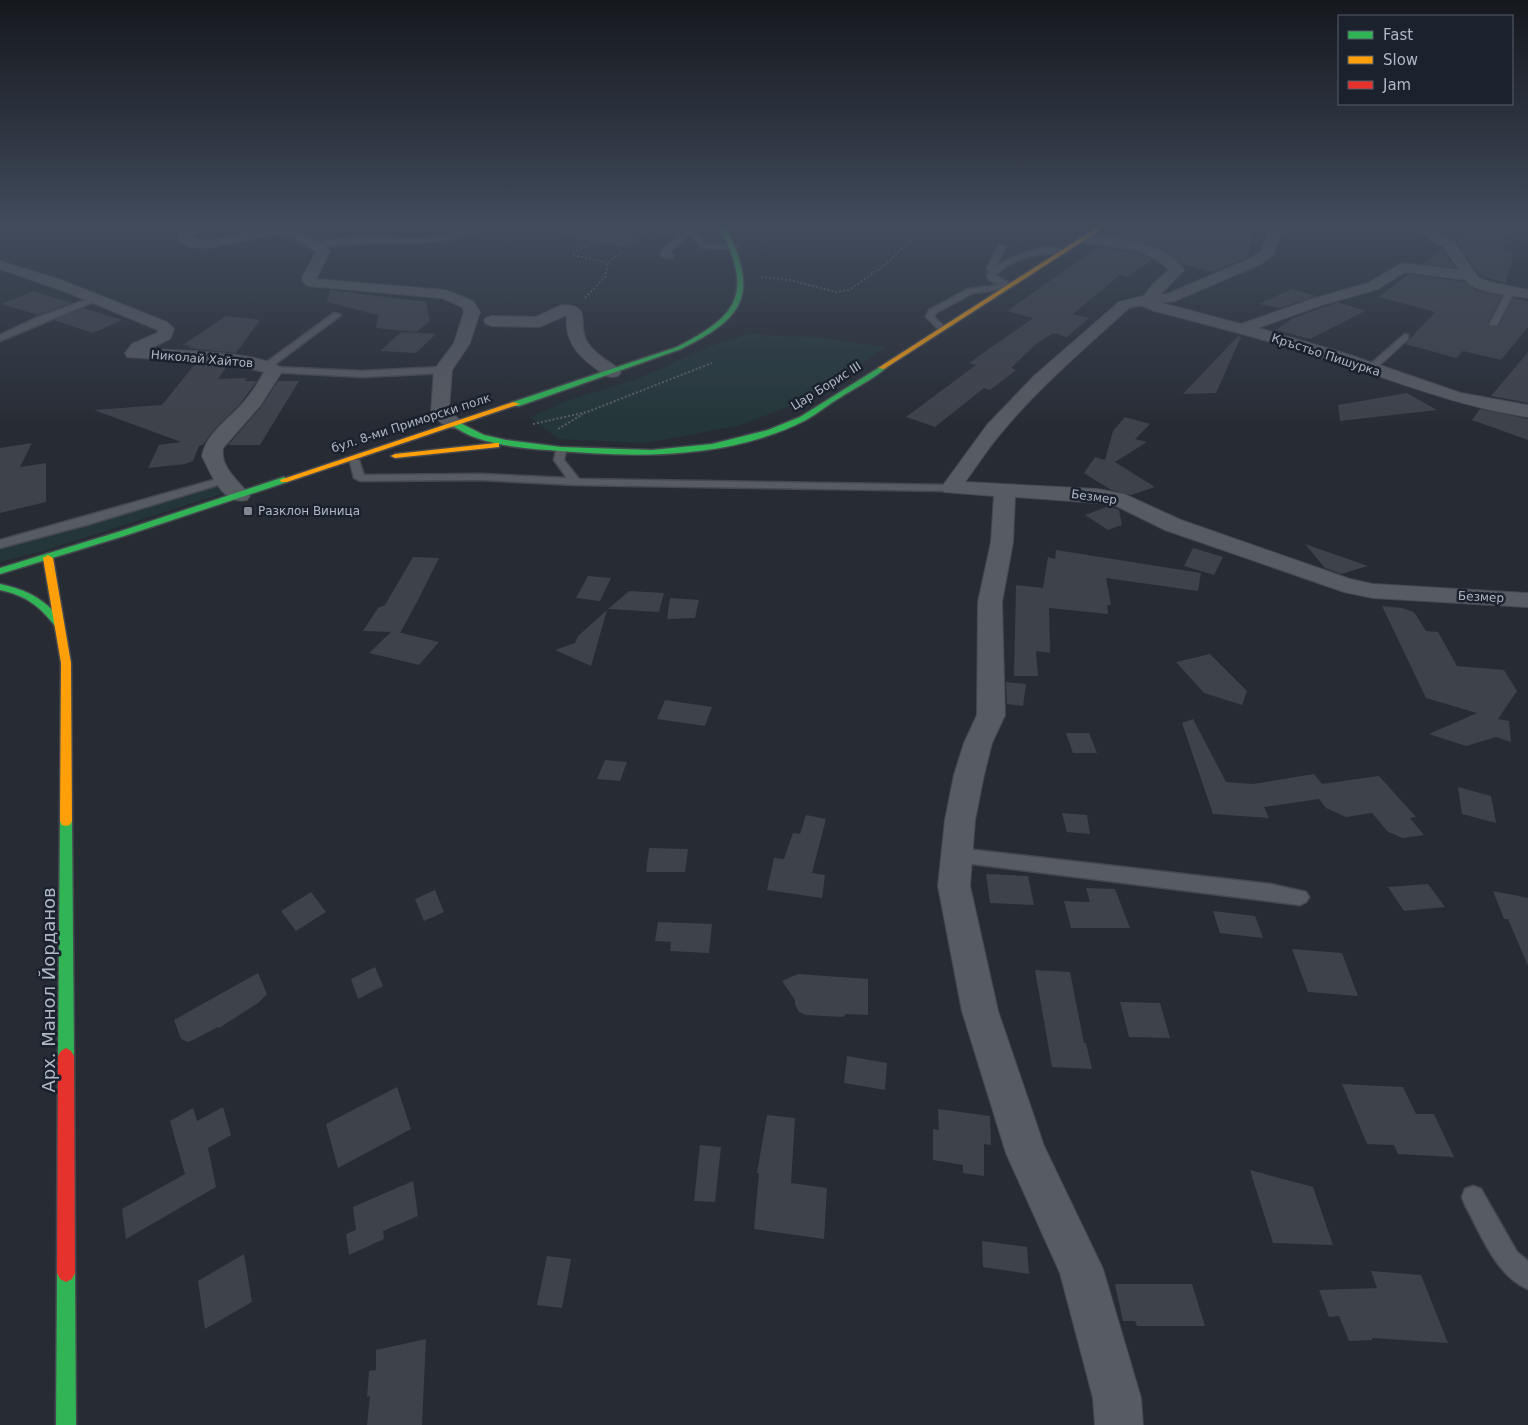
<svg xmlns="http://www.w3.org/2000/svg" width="1528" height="1425" viewBox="0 0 1528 1425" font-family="'DejaVu Sans',sans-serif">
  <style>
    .green { fill: #243639 }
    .building { fill: #3e424a }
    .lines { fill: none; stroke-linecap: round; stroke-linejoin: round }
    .lane-casing { stroke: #45484f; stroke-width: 3 }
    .street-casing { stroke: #45484f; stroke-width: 2 }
    .fast-casing { stroke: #45484f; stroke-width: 3 }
    .slow-casing { stroke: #45484f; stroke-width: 3 }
    .jam-casing { stroke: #45484f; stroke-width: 3 }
    .path { stroke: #5a5f66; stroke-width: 2; stroke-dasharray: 2 2; stroke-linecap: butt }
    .lane { fill: #575b62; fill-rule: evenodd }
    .street { fill: #575b62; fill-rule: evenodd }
    .fast { fill: #30b455; fill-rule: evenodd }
    .slow { fill: #ff9f0a; fill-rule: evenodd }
    .jam { fill: #e5322d; fill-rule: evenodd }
    .poi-dot { fill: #808792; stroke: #1b222e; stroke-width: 2 }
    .labels { text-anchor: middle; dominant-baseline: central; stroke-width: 5; stroke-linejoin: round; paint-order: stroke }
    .far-street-label { font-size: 12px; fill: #b0b8c5; stroke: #1b222e }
    .far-poi-label { font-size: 12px; fill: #b0b8c5; stroke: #1b222e; text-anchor: start }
    .near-street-label { font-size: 18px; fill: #b0b8c5; stroke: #1b222e }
  </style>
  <rect width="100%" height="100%" fill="#272c34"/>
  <path class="green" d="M750,334L823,338L885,347L809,399L738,426L643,443L558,439L530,417L569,400L637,379L716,344Z
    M224,480L233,490L49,549L0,562V544Z"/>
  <path class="building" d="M560,225H663L625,247L560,237Z
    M1125,225L1252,226L1249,257L1212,272L1181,264L1169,253L1148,243L1112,236Z
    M1473,225H1514L1504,239L1508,240L1501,250L1514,253L1506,282L1508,284L1479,275L1455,239Z
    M1098,247L1137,253L1152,260L1128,277L1120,275L1073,314L1089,318L1067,337L1054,333L1037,343L1011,368L1016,370L990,390L984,388L935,427L906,417L976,365L969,363L1033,318L1007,311Z
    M1442,248L1455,268L1423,264L1431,257Z
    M1409,274L1464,282L1476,290L1502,296L1488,322L1491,327L1499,326L1513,298L1525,300L1528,302V327L1501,360L1463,351L1456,358L1405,344L1435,312L1379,297Z
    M1292,289L1316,296L1280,308L1259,304Z
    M330,290L426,302L430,321L416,332L376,328L378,315L327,302Z
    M34,291L71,303L38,315L1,304Z
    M1338,302L1365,311L1310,339L1276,330L1293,318Z
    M84,308L122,320L93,333L54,320Z
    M226,316L260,320L236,353L188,348L191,346L183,345Z
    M401,332L436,334L416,353L380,351Z
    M1238,336L1241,337L1216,393L1183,394Z
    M1528,352V403L1491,396Z
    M195,364L227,366L218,379L247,378L245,381H257L240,404L213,431L203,445L199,446L193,461L185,464L148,468L159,445L181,442L94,410L162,405Z
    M278,381H299L260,445H228L261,407Z
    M1407,393L1437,410L1340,421L1338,405Z
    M1480,409L1528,419V440L1472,420Z
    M1125,417L1150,424L1135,439L1147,442L1115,462L1155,487L1131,495L1111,490L1084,473L1095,457L1105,460L1113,431Z
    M32,443L20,467L46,463V502L0,513V448Z
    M1109,506L1119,510L1122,525L1108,530L1085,515Z
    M1305,544L1368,566L1341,574L1325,568Z
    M1193,548L1223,557L1214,575L1184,566Z
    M1056,550L1201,573L1198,591L1106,578L1111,605H1107L1108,614L1049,608L1050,653L1036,651L1038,676H1014L1016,585L1043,588L1048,557L1055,559Z
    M413,557L439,558L418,600L400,633L397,632L439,642L419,665L369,653L391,632L363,631L378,608L385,605Z
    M588,576L611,578L600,601L576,598Z
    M629,591L664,593L659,612L608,609Z
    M670,598L699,600L695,618L667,619Z
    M1382,606L1402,608L1414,612L1426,631L1438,632L1457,666L1504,670L1517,691L1498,719L1509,721L1511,742L1496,737L1466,746L1429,734L1477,713L1426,698Z
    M607,610L591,666L555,650L575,643L578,636Z
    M1210,654L1247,691L1242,705L1204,693L1176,662Z
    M1006,682L1026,684L1023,706L1007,704Z
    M665,700L712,707L705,726L657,719Z
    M1193,719L1226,782L1253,784L1314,774L1322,784L1379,776L1416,817L1410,818L1424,835L1403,838L1388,832L1372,813L1346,817L1326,808L1319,799L1264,807L1269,818L1213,814L1182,723Z
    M1066,733H1089L1097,753H1073Z
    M605,760L627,762L620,781L597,779Z
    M1458,787L1491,796L1496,823L1462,814Z
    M1062,813L1087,815L1090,834L1067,832Z
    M806,815L826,819L812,873L825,875L822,898L767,890L774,858L784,859L793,833L800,834Z
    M649,848L688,849L685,872H646Z
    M986,874L1028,876L1034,905L990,903Z
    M1428,884L1445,907L1404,911L1388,887Z
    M1086,888L1115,889L1130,928H1071L1064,901L1090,902Z
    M435,890L444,912L424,921L415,899Z
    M1493,891L1528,898V966L1508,919H1504Z
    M311,892L326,912L296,931L281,911Z
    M1213,911L1255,916L1263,938L1220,933Z
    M658,922L712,924L709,953L670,951L671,942L655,941Z
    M1292,949L1342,953L1358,996L1308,992Z
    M375,967L383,986L358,999L351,979Z
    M1035,970L1070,972L1084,1043H1086L1092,1069L1052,1067Z
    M258,973L267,994L258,1003L219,1028L218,1027L193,1040L188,1042L181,1039L174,1020Z
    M798,974L868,979V1015L846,1014L843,1017L806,1015L799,1012L795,1005V1000L782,981Z
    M1120,1002L1160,1003L1170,1038L1129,1037Z
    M847,1056L887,1063L885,1090L844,1083Z
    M1342,1084L1403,1087L1416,1114H1434L1454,1157L1398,1154L1394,1145L1367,1144Z
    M397,1087L411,1129L338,1168L326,1124Z
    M223,1107L231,1135L208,1148L216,1187L126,1239L122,1209L185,1174L170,1121L193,1108L197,1121Z
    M938,1109L990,1116L991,1145L984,1144V1176L963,1173V1165L933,1160V1129L939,1130Z
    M767,1115L795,1118L791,1183L827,1188L824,1239L754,1229L759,1173H757Z
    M700,1145L721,1147L715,1202L694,1201Z
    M1250,1170L1313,1187L1333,1245L1273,1243Z
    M413,1181L418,1216L383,1231L384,1239L349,1255L346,1234L356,1230L353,1207Z
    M982,1241L1027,1247L1029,1274L983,1267Z
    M244,1254L252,1302L205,1329L198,1281Z
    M547,1256L571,1259L562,1308L537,1305Z
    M1371,1271L1421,1275L1448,1343L1372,1338V1340L1349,1341L1339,1316L1329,1317L1319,1290L1377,1288Z
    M1115,1284H1192L1205,1326H1137L1135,1321H1123Z
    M426,1339L422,1425H367L370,1396L367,1397L369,1371L376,1370V1350Z"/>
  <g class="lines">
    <defs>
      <path id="lane" d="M685,225H692L706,244L734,245L738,247L734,249L701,248L692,235L685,237L669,253L673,254V258L661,256V252L677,236L661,234V230L682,233L689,231Z
        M475,227L479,229L477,230C467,234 456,239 444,240C402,247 359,240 317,248L313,246C334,232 402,240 429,238C446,236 460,231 475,227Z
        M999,245L1006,247L995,267C1011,257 1049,240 1067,252L1063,254C1038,252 1014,258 995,275L1011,284V288L973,293L936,313L934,317L946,328L939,330L926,317L929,310L968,289L999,285L989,280L987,275L989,272L987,268Z
        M1508,289L1515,291L1497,325H1491L1490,323Z
        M96,296L103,298L0,341V335L36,318Z
        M334,313L341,315L270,368H264V364Z
        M1405,334L1408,335V339L1373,371H1367V367Z
        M274,367L362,371L443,367L448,370L443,373L362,377L271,372L269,370Z
        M561,448L566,451L564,460L579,479L951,485L957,488L951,491L576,485L481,480L360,481L354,478L350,462L351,460H359L364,475L481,474L567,478L554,460L556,451Z
        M224,477L230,480L228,482L90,524L0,548V540Z
        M957,848L1270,884L1306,892L1309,897L1306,902L1300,905L957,862L951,860L948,855L951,850Z
        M1473,1186L1481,1189L1517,1252L1528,1261V1289C1496,1276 1481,1234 1465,1205L1462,1197L1465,1189Z"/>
      <path id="street" d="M192,225H207L191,237C215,247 245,229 270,227C283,227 296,231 308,236C315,240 325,244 330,251L316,279L445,290L473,301L480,312L470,343L452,370L449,410L464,424L462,428C449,431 438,422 431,412L434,370L454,343L464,312L462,307L442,298L308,286L302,281V277L316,252C306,245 295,238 284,236C257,230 197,263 177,239L179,232Z
        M1271,225H1283L1274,254L1261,264L1175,301L1162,303L1241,324L1312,299L1368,283L1402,263L1459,270L1443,246L1404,225H1421L1453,240L1478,277L1490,282L1528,290V298C1513,296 1474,293 1465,280L1405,272L1378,289L1322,305L1258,328L1344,353L1461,393L1528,405V417C1459,407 1396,381 1330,360C1272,341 1213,326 1154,311C1143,306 1142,304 1129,308C1085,348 1039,387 1001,433C988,448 977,466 965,482L1097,489L1124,494L1181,520L1350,579L1373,584L1528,593V607L1373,598L1344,592L1165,530L1112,504L1015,497L1013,542L1002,602L1005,715L992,743L984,775L975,820L970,886L998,1011L1044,1146L1103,1269L1141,1398L1143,1425H1095L1093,1398L1060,1273L1006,1153L962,1011L938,886L945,820L954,775L964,743L977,715L978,602L991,542L994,496L944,492L941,488L987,425L1034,376L1119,302L1144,296L1153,284L1169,270C1141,243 1113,250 1079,242L1077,239L1079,236C1087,234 1095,236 1103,237C1131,239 1166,245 1184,270L1160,295L1167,294L1251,258L1261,252Z
        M0,261L61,280L167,322L174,329L170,339L149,349C173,350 270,352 283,370L260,406L223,448C220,469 240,481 250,496L247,500C223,506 211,474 202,456C206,432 233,417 247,398C254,390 259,381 264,372L228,364L127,357L125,353L132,344L157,333L158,330L66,292L0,269Z
        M562,305C595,305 575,324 588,343C595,354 608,361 618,368L621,372L618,376L612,377L606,376C582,359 564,346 567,315L539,327L492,326L486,324L484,321L486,318L492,316L536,317Z"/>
      <path id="fast" d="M719,225H725C758,293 748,316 681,349L519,406H513V402L677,347C742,314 752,292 719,225Z
        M880,367L886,368C873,379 855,388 841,397C829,404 818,413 806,420C728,460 634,458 549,450C520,448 474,444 451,424L458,422L484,435L506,440L561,447L652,450L712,444L768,430L800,417Z
        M284,477L288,480L287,482L124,536L0,574V568L118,532Z
        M0,584C28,590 47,600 64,624L63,626H55C40,606 25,595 0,590Z
        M66,816L70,817L72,821L74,1056L71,1061L66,1064L61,1061L58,1056L60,821L62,817Z
        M66,1264L72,1267L75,1273L76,1425H56L57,1273L60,1267Z"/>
      <path id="slow" d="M1101,225H1108L884,369L878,368Z
        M513,402L520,404L287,482H281L280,480Z
        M496,443H499V447L395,458L391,456L395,454Z
        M48,555L53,558L71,663L72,821L70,825L66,826L62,825L60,821L61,663L43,558Z"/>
      <path id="jam" d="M66,1048L71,1051L74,1056L75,1273L72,1279L66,1282L60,1279L57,1273L58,1056L61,1051Z"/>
    </defs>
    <use href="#lane" class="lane-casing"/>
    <use href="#street" class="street-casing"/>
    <use href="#fast" class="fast-casing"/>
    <use href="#slow" class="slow-casing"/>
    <use href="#jam" class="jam-casing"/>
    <path class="path" d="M589,245L574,252L573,255L608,263
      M761,277L790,280L836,292L849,290L885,265L926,225
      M585,298L605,277L608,263L623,251
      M533,424L587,412L712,363
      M558,429L583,414"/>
    <use href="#lane" class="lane"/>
    <use href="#street" class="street"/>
    <use href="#fast" class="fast"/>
    <use href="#slow" class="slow"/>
    <use href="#jam" class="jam"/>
  </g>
  <linearGradient id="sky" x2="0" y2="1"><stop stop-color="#15181d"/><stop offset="0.53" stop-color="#414b5c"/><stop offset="1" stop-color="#414b5c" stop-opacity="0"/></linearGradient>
  <rect width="1528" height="425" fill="url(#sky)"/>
  <rect class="poi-dot" x="243" y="506" width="10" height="10" rx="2.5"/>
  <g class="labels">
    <g class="far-street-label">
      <text transform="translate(1326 355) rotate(18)">Кръстьо Пишурка</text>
      <text transform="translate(202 359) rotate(5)">Николай Хайтов</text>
      <text transform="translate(826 386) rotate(-32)">Цар Борис III</text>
      <text transform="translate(411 423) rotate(-18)">бул. 8-ми Приморски полк</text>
      <text transform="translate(1094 497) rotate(8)">Безмер</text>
      <text transform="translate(1481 597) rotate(3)">Безмер</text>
    </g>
    <g class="far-poi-label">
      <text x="258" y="511">Разклон Виница</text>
    </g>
    <g class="near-street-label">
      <text transform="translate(48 990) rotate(-90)">Арх. Манол Йорданов</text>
    </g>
  </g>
  <rect x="1338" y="15" width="175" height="90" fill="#1b222e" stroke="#575e6a"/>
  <rect x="1348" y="31" width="25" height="8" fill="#30b455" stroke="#575e6a"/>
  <text x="1383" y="40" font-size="15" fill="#b0b8c5">Fast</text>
  <rect x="1348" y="56" width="25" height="8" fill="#ff9f0a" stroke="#575e6a"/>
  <text x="1383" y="65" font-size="15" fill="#b0b8c5">Slow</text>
  <rect x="1348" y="81" width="25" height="8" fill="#e5322d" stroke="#575e6a"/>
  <text x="1383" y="90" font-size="15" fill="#b0b8c5">Jam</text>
</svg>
